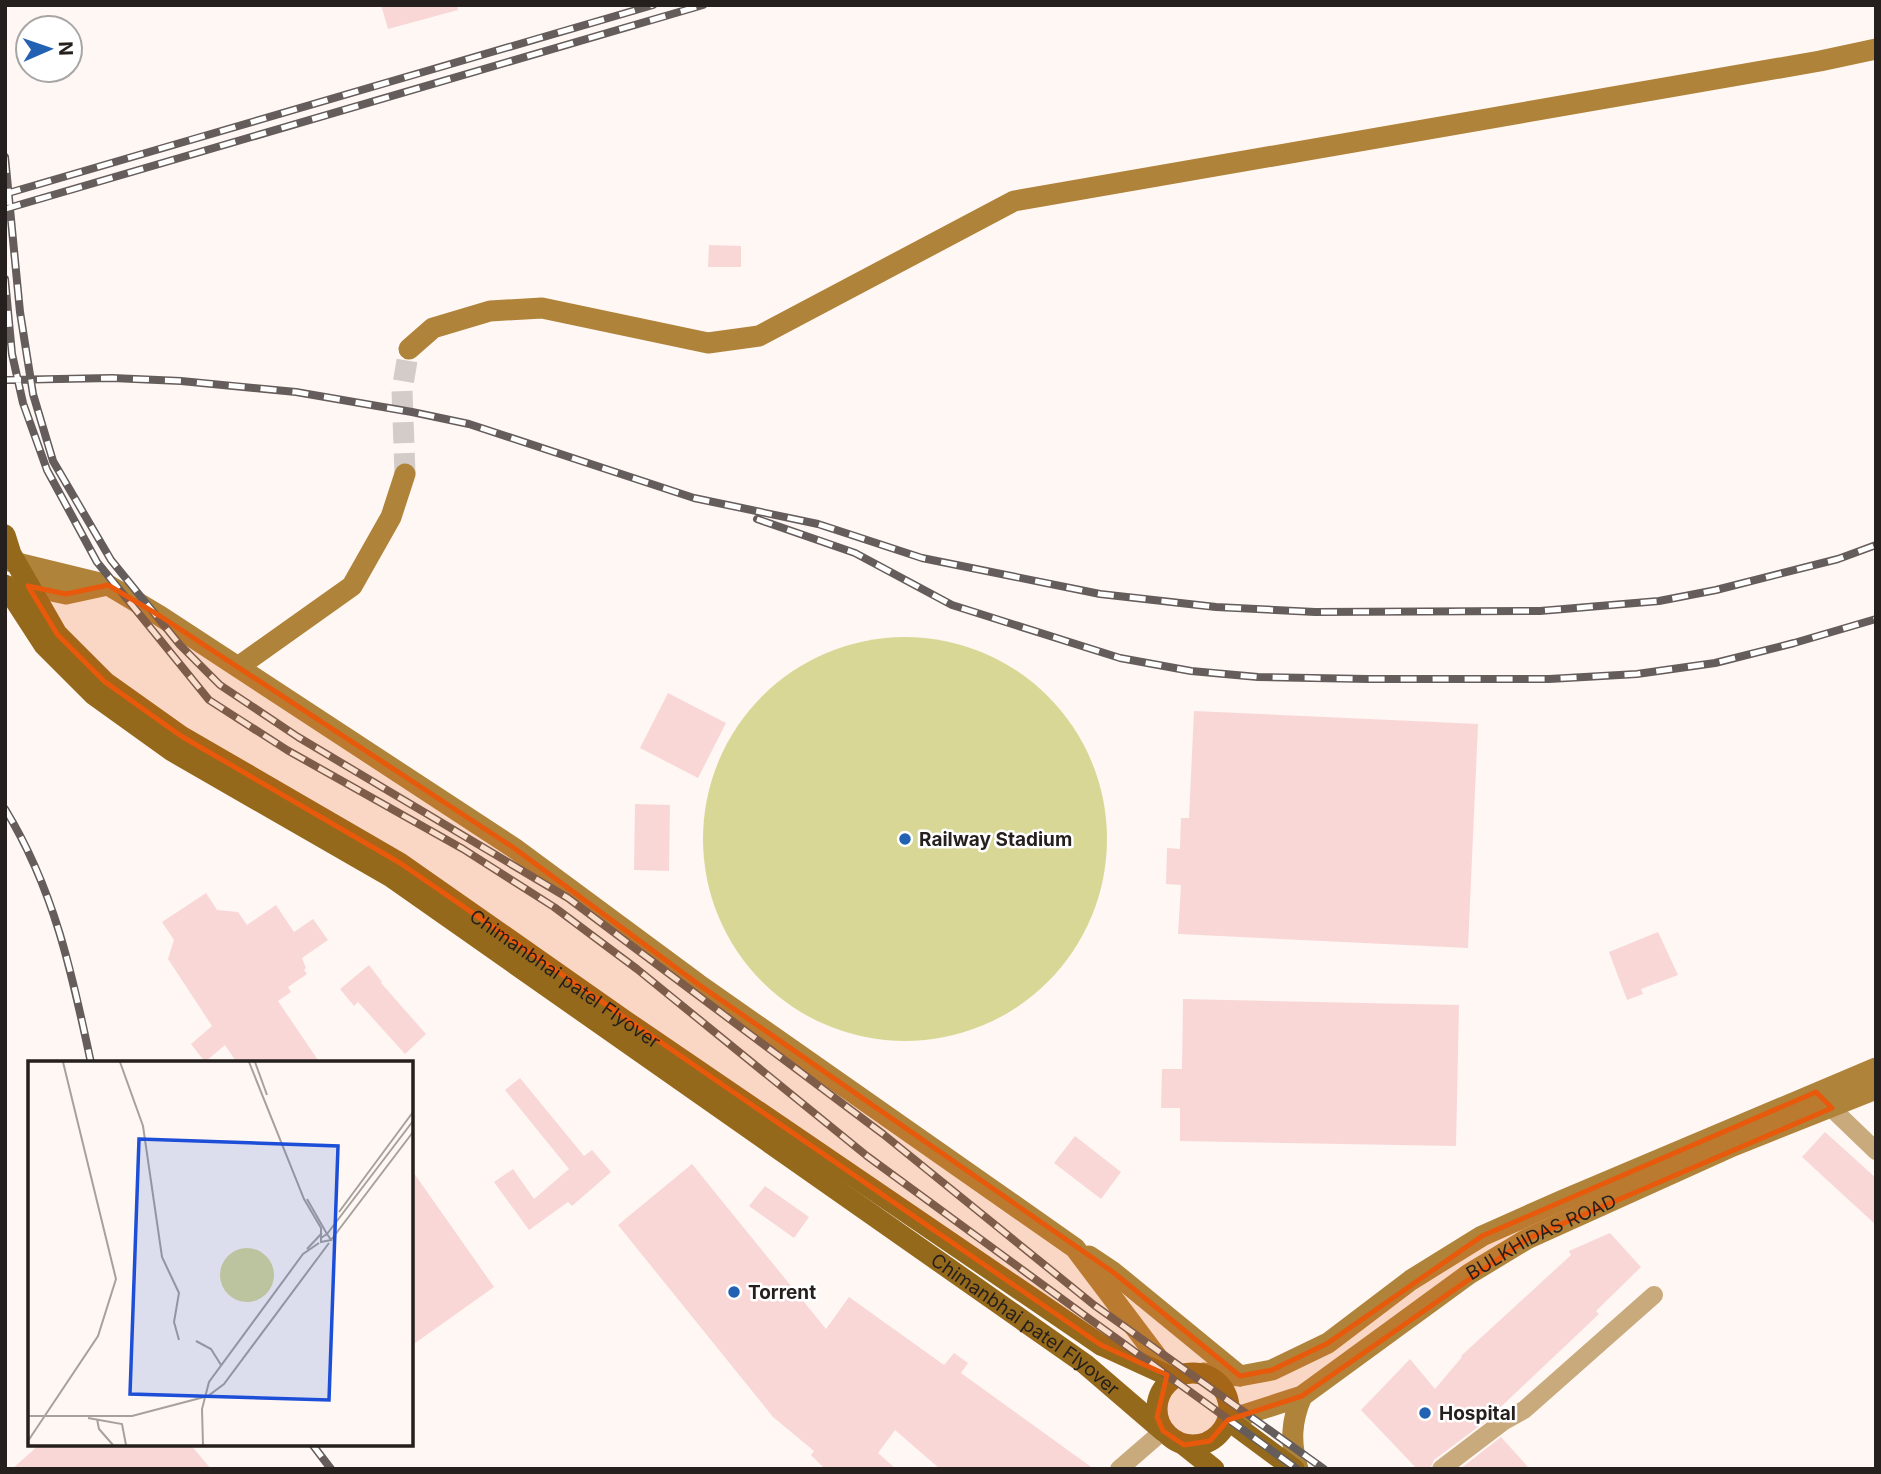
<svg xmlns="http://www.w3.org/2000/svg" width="1881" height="1474" viewBox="0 0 1881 1474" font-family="Inter,sans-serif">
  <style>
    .green { fill: #d9d796 }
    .building { fill: #f9d7d7 }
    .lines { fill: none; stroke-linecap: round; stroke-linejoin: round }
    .secondary-tunnel { stroke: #d3ccc8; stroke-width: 21; stroke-dasharray: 21 10; stroke-linecap: butt }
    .street { stroke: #c8aa7d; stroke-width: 18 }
    .secondary { stroke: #b0833a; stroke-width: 21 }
    .primary { stroke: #95691b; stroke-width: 21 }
    .rail-casing { stroke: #645d5b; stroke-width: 8 }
    .rail { stroke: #fff; stroke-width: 5; stroke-dasharray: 16; stroke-linecap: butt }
    .primary-bridge { stroke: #95691b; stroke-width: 21 }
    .marked { fill: #e8590c; fill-opacity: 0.2; stroke: #e8590c; stroke-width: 5; stroke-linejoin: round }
    .poi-dot { fill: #2361b2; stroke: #fff; stroke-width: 2.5 }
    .labels { text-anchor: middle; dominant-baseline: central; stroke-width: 5; stroke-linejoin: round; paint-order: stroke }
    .poi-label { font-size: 19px; font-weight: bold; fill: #251f1d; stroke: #fff; text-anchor: start }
    .street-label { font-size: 19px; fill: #251f1d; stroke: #fff }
    .inset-road { fill: none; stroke: #a7a19d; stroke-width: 2 }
    .view { fill: #1d4ed8; fill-opacity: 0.15; stroke: #1d4ed8; stroke-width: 3.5 }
    .inset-edge { fill: none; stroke: #251f1d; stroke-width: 3.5 }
  </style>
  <rect width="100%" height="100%" fill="#fef7f3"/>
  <path class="green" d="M703 839a202 202 0 1 1 404 0a202 202 0 1 1-404 0Z"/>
  <path class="building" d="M381,5H457L458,10L388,29Z
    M709,245L741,246V267H708Z
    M668,693L726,723L698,778L640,748Z
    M1194,711L1478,724L1468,948L1178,934L1181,885L1166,884L1167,848L1180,849L1181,818H1189Z
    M635,804L670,805L669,871L634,870Z
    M206,893L217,910L238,912L247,925L276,905L294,932L313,919L328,940L302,958L306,968L304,970L307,974L288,987L291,992L278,1001L320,1063H237L225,1045L205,1062L191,1044L212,1026L168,959L174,940L162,922Z
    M1658,932L1678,975L1641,989L1643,994L1627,1000L1609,952Z
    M369,965L382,982L381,983L426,1034L405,1054L358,1002L354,1006L340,989Z
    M1183,999L1459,1005L1456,1146L1180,1141V1108H1161L1162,1069H1182Z
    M520,1078L584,1156L592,1150L611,1172L572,1206L568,1202L529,1230L494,1182L513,1169L534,1199L569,1169L505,1090Z
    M1825,1132L1876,1178V1225L1802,1157Z
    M1075,1136L1121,1172L1101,1199L1054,1163Z
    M692,1164L826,1329L849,1297L944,1365L954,1353L968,1363L961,1373L1094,1469H940L895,1430L878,1453L896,1469H825L811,1455L814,1451L773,1417L618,1225Z
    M411,1169L494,1287L411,1346Z
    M765,1186L809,1217L794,1238L749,1206Z
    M1610,1233L1641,1267L1596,1311L1599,1314L1486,1421L1434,1460L1430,1469H1417L1361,1410L1410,1359L1435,1389L1462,1357L1461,1356L1571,1255L1569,1251Z
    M1501,1437L1530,1469H1460Z
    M40,1444H190L211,1469H12Z"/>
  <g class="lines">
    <path class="secondary-tunnel" d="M405,474L402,390L409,349"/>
    <path class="street" d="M1823,1100L1876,1151
      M1119,1469L1163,1431
      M1441,1469L1504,1421L1524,1410L1654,1295"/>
    <g class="secondary">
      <path d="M409,349L433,328L490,311L542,308L708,343L759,336L1014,201L1820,61L1876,49"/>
      <path d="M5,560L108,585L160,616L514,848L698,984L1075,1248L1173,1378"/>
      <path d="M18,584L66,594L103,586"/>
      <path d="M238,667L352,586L391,517L405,474"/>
      <path d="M1089,1256L1113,1272L1240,1376"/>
      <path d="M1203,1373L1240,1376L1272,1370L1328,1343L1411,1280L1482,1236L1563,1200L1876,1068"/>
      <path id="s1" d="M1228,1420L1302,1396L1469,1274L1527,1239L1733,1146L1876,1089"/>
      <path d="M1298,1469C1290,1443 1291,1421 1302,1396"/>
    </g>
    <g class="primary">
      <path id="s2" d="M5,585L44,645L94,695L172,751L391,877L1085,1364L1163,1431"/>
      <path d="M1101,1345L1173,1378"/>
      <circle cx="1193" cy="1409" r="36"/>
      <path d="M1228,1420L1294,1469"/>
      <path d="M1184,1445L1214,1469"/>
    </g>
    <defs>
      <path id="rail" d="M5,157L20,312L33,394L53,461L111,560L180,645L220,685L298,737L568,898L883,1134L1094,1305L1324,1469
        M5,194L653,5
        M5,209L703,5
        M5,279L12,354L23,403L47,470L97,562L209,700L287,750L463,849L554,907L637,969L867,1156L1084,1315L1297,1469
        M5,380L112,378L181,381L296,392L412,412L469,424L694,498L818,524L922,558L1100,594L1216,607L1315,612L1540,611L1659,601L1716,590L1838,559L1876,545
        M757,519L855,553L952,605L1120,658L1191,671L1258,677L1368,679H1549L1637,674L1715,663L1794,643L1876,619
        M5,809C54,889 72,973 91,1063
        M312,1444L331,1469"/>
    </defs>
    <use href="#rail" class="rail-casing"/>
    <use href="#rail" class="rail"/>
    <path class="primary-bridge" id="s3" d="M5,535L11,554L57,634L105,682L181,736L400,863L627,1022L1101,1345"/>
  </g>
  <path class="marked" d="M108,585L160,616L514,848L698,984L1113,1272L1240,1376L1272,1370L1328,1343L1482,1236L1816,1092L1832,1108L1527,1239L1302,1396L1228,1420L1210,1441L1184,1445L1163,1431L1157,1417L1167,1375L1101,1345L400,863L181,736L105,682L57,634L28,586L66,594Z"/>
  <g class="poi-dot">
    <circle cx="905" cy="839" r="7"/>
    <circle cx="734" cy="1292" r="7"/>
    <circle cx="1425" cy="1413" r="7"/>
  </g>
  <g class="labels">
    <g class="poi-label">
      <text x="919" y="839">Railway Stadium</text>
      <text x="748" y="1292">Torrent</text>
      <text x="1439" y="1413">Hospital</text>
    </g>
    <g class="street-label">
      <text stroke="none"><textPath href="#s3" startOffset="728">Chimanbhai patel Flyover</textPath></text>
      <text stroke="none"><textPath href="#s1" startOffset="366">BULKHIDAS ROAD</textPath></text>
      <text stroke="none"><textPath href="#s2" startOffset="1267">Chimanbhai patel Flyover</textPath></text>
    </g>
  </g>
  <g transform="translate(28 1061)">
    <rect width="385" height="385" fill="#fef7f3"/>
    <path d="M192 214a27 27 0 1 1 54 0a27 27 0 1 1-54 0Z" fill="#d9d796"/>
    <path class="inset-road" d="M92,1L115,65L134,196L151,232L146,261L151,279M221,1L276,138L293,167V181L303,179L299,173L293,177M227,1L239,34M279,138L299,173M311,151L385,51M299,173L385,60M303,179L385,71M279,188L294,172M168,280L183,288L193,304M0,355H104L180,335L196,323L301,182M60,357L94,363L98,384M69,358L71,368L85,384M0,380L70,275L88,218L35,1M175,384L174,348L181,321L275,193L291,182"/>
    <path class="view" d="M111,78L310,85L301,339L102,333Z"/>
    <rect width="385" height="385" class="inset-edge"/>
  </g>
  <rect width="1881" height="1474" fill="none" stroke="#251f1d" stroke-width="14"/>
  <g transform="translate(49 49) rotate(88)"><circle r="33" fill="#ffffff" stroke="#a8a5a5" stroke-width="2"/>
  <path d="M0-5L12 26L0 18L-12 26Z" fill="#2361b2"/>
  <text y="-10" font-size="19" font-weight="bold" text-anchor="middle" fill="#251f1d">N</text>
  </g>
</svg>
